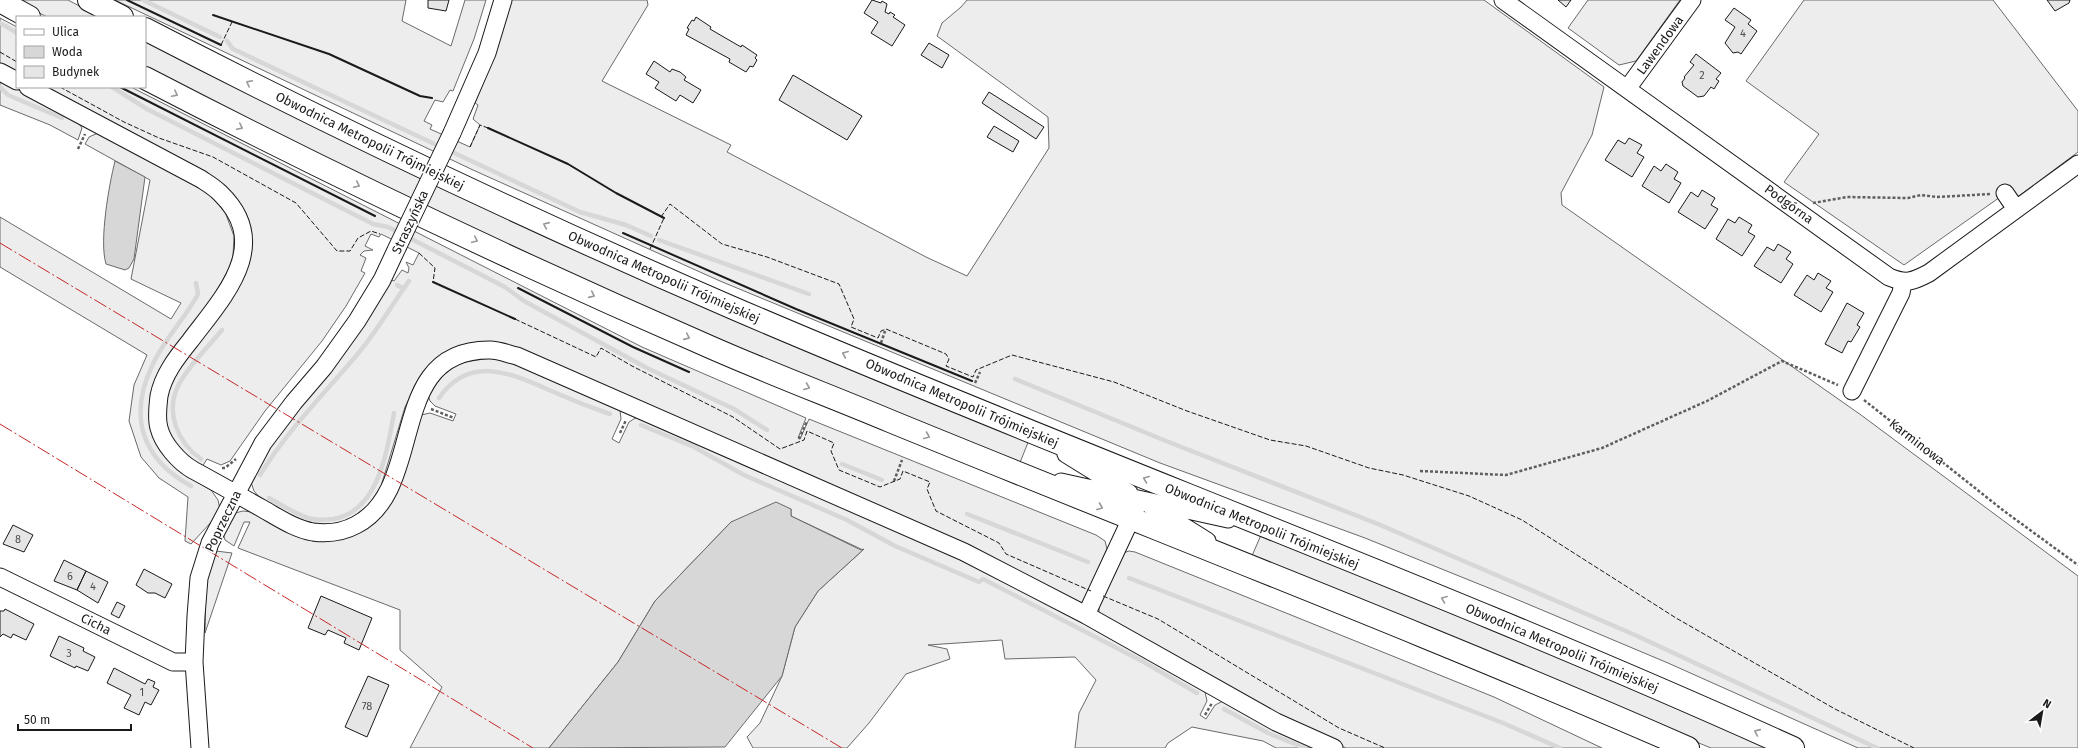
<svg xmlns="http://www.w3.org/2000/svg" width="2078" height="748" viewBox="0 0 2078 748" font-family="'Fira Sans',sans-serif">
  <style>
    .built { fill: #ededed; stroke: #6a6a6a }
    .water { fill: #d7d7d7; stroke: #6a6a6a }
    .lines { fill: none; stroke-linecap: round; stroke-linejoin: round }
    .stream { stroke: #d7d7d7; stroke-width: 4.5 }
    .building { fill: #e6e6e6; stroke: #1a1a1a }
    .minor-casing { stroke: #1a1a1a; stroke-width: 19 }
    .highway-casing { stroke: #1a1a1a; stroke-width: 24 }
    .path { stroke: #5f5f5f; stroke-width: 2.5; stroke-dasharray: 3 2; stroke-linecap: butt }
    .minor { stroke: #fff; stroke-width: 17 }
    .highway { stroke: #fff; stroke-width: 22 }
    .minor-bridge-casing { stroke: #1a1a1a; stroke-width: 19; stroke-linecap: butt }
    .minor-bridge { stroke: #fff; stroke-width: 17 }
    .fence { stroke: #1a1a1a; stroke-width: 1; stroke-dasharray: 5 2; stroke-linecap: butt }
    .wall { stroke: #1a1a1a; stroke-width: 2 }
    .power { stroke: #c62828; stroke-width: 1; stroke-dasharray: 14 3 2 3; stroke-linecap: butt }
    .oneway { stroke: #989898 }
    .labels { text-anchor: middle; dominant-baseline: central; stroke-width: 3; stroke-linejoin: round; paint-order: stroke }
    .number-label { font-size: 11px; fill: #4d4d4d }
    .street-label { font-size: 13px; fill: #1a1a1a; stroke: #fff }
  </style>
  <rect width="100%" height="100%" fill="#fff"/>
  <path class="built" d="M15,0H68L100,17H47Z
    M115,0H406L402,21L451,46L465,0H486L474,39L453,91L450,90L443,102L435,100L424,121L432,125L430,129L470,147L480,125L473,119L478,105L475,103L491,64L511,0H647L648,5L602,81L731,145L727,152L926,257L967,276L1049,148L1048,117L937,36L942,23L961,7L967,0H1484L1604,87L1592,135L1561,193L1562,205L1861,415L2078,576V748H1858L1668,663L1511,597L1365,538L1160,463L720,281L473,170Z
    M1588,0H1680L1636,61L1619,65L1568,28Z
    M1804,0H1993L2078,111V152L2016,198L2010,190L1904,265L1784,182L1819,134L1746,81Z
    M0,18L17,27V76L0,68Z
    M145,41L1029,440L1019,465L866,402L630,301L429,210L145,69Z
    M0,80L77,121L82,128L78,140L50,125L0,105Z
    M37,87H131L642,347L806,418L798,438L800,439L809,419L1096,535L1105,541L1107,549L1084,602L1076,604L489,343L466,344L449,351L434,361L422,374L405,407L381,486L368,506L349,520L334,525H317L298,520L260,498L254,491L251,482L265,452L391,280L394,281L402,270L408,273L409,268L406,262L413,265L419,253L381,234L379,237L371,234L365,246L373,250L364,251L360,255L366,258L361,271L365,273L346,306L322,341L265,411L230,461L221,465L207,459L202,467L192,461L175,445L167,427L165,416L168,392L178,371L237,289L239,206Z
    M98,133L198,186L210,195L225,212L234,236L233,256L228,273L153,387L150,401L149,417L155,440L162,453L179,471L211,490L218,500L220,509L213,520L191,544L185,541L188,497L159,478L141,457L129,421L134,385L147,355L0,267V217L171,319L181,303L131,279L150,180L85,144L89,137Z
    M490,358L507,361L620,410L621,419L612,439L619,443L629,422L637,417L924,541L1026,591L1205,692L1207,701L1200,715L1206,719L1215,705L1223,701L1317,748H1276L1263,741L1192,727L1168,743L1165,748H1075L1079,713L1096,680L1075,657L1005,659L1002,640L928,645L947,649L950,659L906,674L869,723L847,748H753L747,737L760,723L782,676L795,627L818,591L863,550L791,516V509L731,522L655,601L618,662L549,748H410L442,687L400,650V610L238,548L250,522H244L234,546L225,540L223,533L235,513L243,511L252,512L299,537L309,540L314,541L362,531L382,514L421,415L430,413L453,421L456,414L435,406L430,401L428,395L436,381L459,363Z
    M1261,535L1536,647L1770,748H1711L1251,558Z
    M216,551L232,553L205,633L206,579Z
    M1129,551L1135,552L1494,697L1602,748H1346L1306,731L1099,615V607L1123,553Z"/>
  <path class="water" d="M115,161L145,177L134,259L129,268L125,270L106,264C99,241 109,185 115,161Z
    M776,502L791,509V516L861,550L864,549L818,591L795,627L782,676L725,747L549,748L618,662L655,601L731,522Z"/>
  <g class="lines">
    <path class="stream" d="M143,0L220,37
      M0,23L17,33
      M227,41L233,49L441,147
      M0,87L8,95L62,118
      M112,87L147,109L373,224L388,227L505,287L524,301L647,368L734,409L767,430
      M448,150L580,212L626,225L651,236
      M659,240L809,294
      M397,285L404,289
      M1015,379L1166,441L1378,524L1635,635L1877,748
      M439,398C471,352 515,375 556,393C574,401 592,408 610,414
      M641,425L694,447L744,475L847,520L895,546L979,582L983,579L1142,661L1197,693
      M201,459C178,443 165,413 178,386C188,366 208,347 222,330
      M842,464L882,480
      M260,475C287,431 323,395 356,356C376,333 391,306 409,281
      M191,486C142,459 128,417 152,366C163,340 185,319 198,294L196,283
      M269,498C280,504 291,511 303,516C313,521 323,520 333,519C379,512 387,450 394,413
      M967,514L1088,562
      M1129,578L1503,723L1560,748
      M1224,709L1268,733L1305,748"/>
  </g>
  <path class="building" d="M428,0H449L446,11L428,8Z
    M872,0L881,3L882,1L887,4L885,12L889,14L890,12L895,15L893,17L905,25L892,46L871,33L878,22L864,13Z
    M1558,0H1571L1566,7Z
    M2047,0H2070L2069,3L2055,11Z
    M1734,8L1751,20L1748,24L1757,31L1741,54L1738,52L1733,53L1725,43L1735,27L1725,20Z
    M696,17L711,27L710,29L741,47L742,45L757,55L755,58L757,60L753,67L750,66L746,72L729,62L730,59L686,35L689,29L687,28L692,20L694,21Z
    M929,43L949,55L942,68L921,55Z
    M1696,54L1721,73L1716,79L1719,81L1714,89L1711,87L1704,96L1698,97L1683,86L1682,82L1685,78L1684,77L1694,65L1690,62Z
    M654,61L670,72L672,69L680,72L686,77L684,80L701,90L693,103L680,95L676,101L655,88L659,82L646,74Z
    M793,75L862,116L847,140L779,100Z
    M989,92L1044,127L1036,139L982,103Z
    M994,126L1019,141L1013,152L987,137Z
    M1629,138L1642,145L1637,153L1644,157L1632,177L1605,160L1618,140L1625,144Z
    M1666,164L1678,172L1674,179L1681,183L1669,203L1642,186L1654,166L1661,171Z
    M1702,190L1715,198L1711,205L1718,209L1705,229L1678,212L1691,192L1698,197Z
    M1739,217L1752,225L1748,232L1755,236L1742,256L1716,239L1728,219L1735,223Z
    M1778,244L1791,252L1786,259L1793,264L1781,283L1754,266L1767,247L1774,251Z
    M1818,273L1831,281L1826,288L1833,292L1821,312L1794,295L1807,275L1814,280Z
    M1847,303L1864,313L1857,325L1860,327L1851,342L1848,341L1842,353L1825,344Z
    M13,525L33,535L24,552L3,544Z
    M64,560L86,571L77,590L54,581Z
    M144,569L172,584L165,598L155,593H148L136,585Z
    M86,571L108,582L98,603L77,590Z
    M321,596L372,618L359,650L344,643L346,638L328,630L325,635L308,628Z
    M117,602L125,606L119,618L111,614Z
    M5,609L34,624L26,640L13,634L11,638L3,634L0,637V611H4Z
    M59,636L84,648L83,651L95,657L88,671L76,666L75,668L50,656Z
    M114,668L145,684L148,679L155,682L153,687L159,690L151,705L145,702L139,715L124,708L131,695L107,683Z
    M368,676L389,685L367,737L345,727Z"/>
  <g class="lines">
    <defs>
      <path id="minor" d="M1503,0L1889,277C1906,284 1912,282 1929,273L2078,164
        M0,72L17,81
        M28,87L201,179C207,183 214,187 220,193C274,245 223,297 190,341C177,357 163,375 159,396C158,406 156,418 159,428C163,444 179,462 193,470C217,483 240,496 263,509C279,518 295,529 313,532C328,534 343,532 356,525C428,488 384,349 490,350C499,350 508,354 517,356L964,552L1086,615L1276,722L1334,748
        M1627,89L1692,0
        M452,133L487,53L503,0
        M2005,193L2016,209
        M1852,391L1901,293L1903,282
        M1066,454L1129,493
        M1061,482L1228,519
        M1151,506L1207,541
        M0,577L173,662H194
        M1086,615L1136,508
        M200,748L194,662L196,616L199,578L210,543L263,443L294,402L324,367L357,321L382,280L397,248"/>
      <path id="highway" d="M89,0L122,17
        M0,1L29,17
        M145,29C338,129 534,222 733,308C1084,459 1444,590 1793,748
        M145,78C330,174 519,264 710,347C769,373 830,396 890,421C1156,530 1425,633 1688,748"/>
    </defs>
    <use href="#minor" class="minor-casing"/>
    <use href="#highway" class="highway-casing"/>
    <path class="path" d="M78,149L85,134
      M1813,203L1847,197L1908,198L1921,195L1937,197L1991,194
      M881,343L885,331
      M975,383L980,372
      M1864,400L2004,511L2078,565
      M431,409L454,418
      M620,433L626,420
      M799,439L807,421
      M222,468H225L236,459
      M1420,471L1506,475L1602,448L1707,401L1782,361L1838,385
      M894,481L902,460
      M1205,715L1212,703"/>
    <use href="#minor" class="minor"/>
    <use href="#highway" class="highway"/>
    <defs>
      <path id="minor-bridge" d="M397,248L452,133"/>
    </defs>
    <use href="#minor-bridge" class="minor-bridge-casing"/>
    <use href="#minor-bridge" class="minor-bridge"/>
    <path class="fence" d="M221,45L232,22
      M0,52L17,62
      M60,87L124,122L159,138L213,157L296,203L337,251H350L358,238L371,231L380,234
      M470,147L480,125L488,128
      M661,217L670,204L722,244L767,257L839,284L854,319L851,327L878,338L881,331L886,329L946,354L949,359L946,366L973,377L976,370L1012,355L1114,382L1187,411L1270,440L1306,446L1369,468L1403,475L1469,496L1522,520L1676,618L1835,709L1914,748
      M650,249L664,218
      M419,253L435,268L433,282
      M515,319L596,357L601,348L632,366L733,417L780,449L804,440L807,431L834,443L831,451L839,470L880,487L900,479L903,471L930,482L927,489L936,511L999,543L1006,554L1091,591
      M1103,596L1158,619L1339,728L1385,748"/>
    <path class="wall" d="M127,0L221,45
      M213,15L329,54L420,96L432,98
      M120,87L375,216
      M488,128L568,164L616,193L664,218
      M623,233L796,309L972,381
      M433,282L515,319
      M518,288L633,347L689,372"/>
    <path class="power" d="M0,243L842,748
      M0,424L533,748"/>
  </g>
  <defs><path id="oneway-chevron" d="M-2-3.5L2.5 0L-2 3.5" fill="none" stroke-width="1.6" stroke-linecap="round" stroke-linejoin="round"/></defs>
  <g class="oneway">
    <use href="#oneway-chevron" transform="translate(249 83) rotate(-153)"/>
    <use href="#oneway-chevron" transform="translate(175 94) rotate(27)"/>
    <use href="#oneway-chevron" transform="translate(240 127) rotate(26)"/>
    <use href="#oneway-chevron" transform="translate(357 185) rotate(25)"/>
    <use href="#oneway-chevron" transform="translate(546 225) rotate(-156)"/>
    <use href="#oneway-chevron" transform="translate(475 240) rotate(25)"/>
    <use href="#oneway-chevron" transform="translate(592 295) rotate(24)"/>
    <use href="#oneway-chevron" transform="translate(687 337) rotate(24)"/>
    <use href="#oneway-chevron" transform="translate(845 354) rotate(-157)"/>
    <use href="#oneway-chevron" transform="translate(807 387) rotate(22)"/>
    <use href="#oneway-chevron" transform="translate(927 436) rotate(22)"/>
    <use href="#oneway-chevron" transform="translate(1146 479) rotate(-158)"/>
    <use href="#oneway-chevron" transform="translate(1100 507) rotate(22)"/>
    <use href="#oneway-chevron" transform="translate(1444 599) rotate(-158)"/>
    <use href="#oneway-chevron" transform="translate(1757 732) rotate(-156)"/>
  </g>
  <g class="labels">
    <g class="number-label">
      <text x="1743" y="33">4</text>
      <text x="1702" y="75">2</text>
      <text x="18" y="539">8</text>
      <text x="70" y="576">6</text>
      <text x="93" y="586">4</text>
      <text x="69" y="653">3</text>
      <text x="142" y="692">1</text>
      <text x="367" y="706">78</text>
    </g>
    <g class="street-label">
      <text transform="translate(1660 45) rotate(-54)">Lawendowa</text>
      <text transform="translate(370 141) rotate(26)">Obwodnica Metropolii Trójmiejskiej</text>
      <text transform="translate(1789 204) rotate(36)">Podgórna</text>
      <text transform="translate(410 222) rotate(-65)">Straszyńska</text>
      <text transform="translate(664 277) rotate(24)">Obwodnica Metropolii Trójmiejskiej</text>
      <text transform="translate(962 403) rotate(23)">Obwodnica Metropolii Trójmiejskiej</text>
      <text transform="translate(1917 442) rotate(38)">Karminowa</text>
      <text transform="translate(223 521) rotate(-64)">Poprzeczna</text>
      <text transform="translate(1262 526) rotate(22)">Obwodnica Metropolii Trójmiejskiej</text>
      <text transform="translate(96 624) rotate(26)">Cicha</text>
      <text transform="translate(1562 648) rotate(23)">Obwodnica Metropolii Trójmiejskiej</text>
    </g>
  </g>
  <rect x="16" y="16" width="130" height="72" fill="#ffffff" stroke="#a3a3a3"/>
  <rect x="24" y="29" width="20" height="6" fill="#ffffff" stroke="#a3a3a3"/>
  <text x="52" y="36" font-size="12" fill="#1a1a1a">Ulica</text>
  <rect x="24" y="46" width="20" height="12" fill="#d7d7d7" stroke="#a3a3a3"/>
  <text x="52" y="56" font-size="12" fill="#1a1a1a">Woda</text>
  <rect x="24" y="66" width="20" height="12" fill="#e6e6e6" stroke="#a3a3a3"/>
  <text x="52" y="76" font-size="12" fill="#1a1a1a">Budynek</text>
  <g transform="translate(2042 712) rotate(31)" stroke="#ffffff" stroke-width="3" paint-order="stroke">
  <path d="M0-3L7 15L0 10L-7 15Z" fill="#1a1a1a"/>
  <text y="-6" font-size="11" font-weight="bold" text-anchor="middle" fill="#1a1a1a">N</text>
  </g>
  <path d="M18 724v6h113v-6" fill="none" stroke="#1a1a1a" stroke-width="2"/>
  <text x="24" y="724" font-size="12" fill="#1a1a1a" stroke="#ffffff" stroke-width="3" paint-order="stroke">50 m</text>
</svg>
